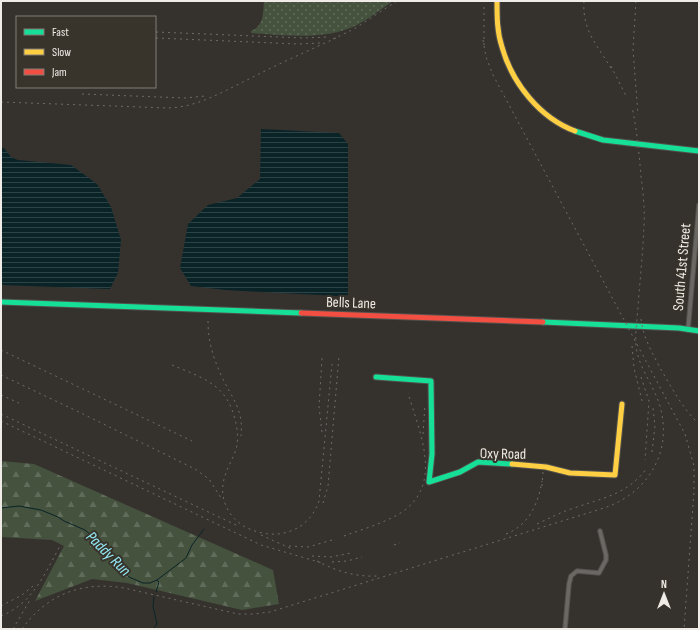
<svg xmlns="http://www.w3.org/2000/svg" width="700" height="630" viewBox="0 0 700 630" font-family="'Sofia Sans Condensed',sans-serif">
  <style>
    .grass { fill: url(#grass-dots) }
    .forest { fill: url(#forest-firs) }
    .water { fill: url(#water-rules) }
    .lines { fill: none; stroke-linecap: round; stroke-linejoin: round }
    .stream { stroke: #092327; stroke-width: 1 }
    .street-casing { stroke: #53514d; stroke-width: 5.5 }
    .fast-casing { stroke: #53514d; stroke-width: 7 }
    .slow-casing { stroke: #53514d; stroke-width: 7 }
    .jam-casing { stroke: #53514d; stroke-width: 7 }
    .street { stroke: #6b6864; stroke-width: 3.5 }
    .fast { stroke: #16e098; stroke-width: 5 }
    .slow { stroke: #ffcf43; stroke-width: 5 }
    .jam { stroke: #f24e42; stroke-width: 5 }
    .rail { stroke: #6e6c69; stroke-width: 1; stroke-dasharray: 2 4; stroke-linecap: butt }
    .labels { text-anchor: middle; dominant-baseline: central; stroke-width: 4; stroke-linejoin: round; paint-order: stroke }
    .street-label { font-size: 15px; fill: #efece7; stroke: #38332b }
    .water-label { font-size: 16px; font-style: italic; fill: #92ecf8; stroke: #38332b }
  </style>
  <defs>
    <pattern id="grass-dots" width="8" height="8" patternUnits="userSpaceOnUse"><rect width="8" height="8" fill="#45523e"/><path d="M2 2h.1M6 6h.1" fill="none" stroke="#606b5a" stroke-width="1.8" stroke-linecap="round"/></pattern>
    <pattern id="forest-firs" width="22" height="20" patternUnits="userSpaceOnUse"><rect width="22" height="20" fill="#45523e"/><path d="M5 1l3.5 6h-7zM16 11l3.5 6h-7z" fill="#606b5a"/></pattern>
    <pattern id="water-rules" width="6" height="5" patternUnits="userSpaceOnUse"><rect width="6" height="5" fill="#092327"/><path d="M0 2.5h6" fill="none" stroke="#2d4346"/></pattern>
  </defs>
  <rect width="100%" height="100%" fill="#35322e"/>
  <path class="grass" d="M264,1H393C381,9 370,18 357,25C324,41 286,35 251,33V31C264,26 263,13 264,1Z"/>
  <path class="forest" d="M1,461L34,464L273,570L279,604L242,610L127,583L92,579L35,601L64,546L52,540L1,537Z"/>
  <path class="water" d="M261,129L339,133L348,144V295L337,296L225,290L191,286L180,268L188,224L208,205L237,198L260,179Z
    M1,148H4L11,157L18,160L71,165L97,184L111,207L121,240L118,273L110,289L1,285Z"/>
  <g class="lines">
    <path class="stream" d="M1,508L19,506L41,510L58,517L64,521L85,530L111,552L116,561L129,577L143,583H150L157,580L159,582L156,592
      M157,580L186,558L192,545L204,529
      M153,629L157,624L153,606L154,597"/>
    <defs>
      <path id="street" d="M688,330L699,205
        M565,629L569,584L571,576L577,571L599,573L606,560V555L600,531"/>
      <path id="fast" d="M575,131L603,140L699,151
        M1,302L301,313
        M543,322L679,328L699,331
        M376,377L431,381L432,454L429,482L460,472L478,462L512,464"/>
      <path id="slow" d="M497,1C497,17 497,32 502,47C512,83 540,118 575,131
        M512,464L546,467L570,473L615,475L622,404"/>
      <path id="jam" d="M301,313L543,322"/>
    </defs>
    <use href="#street" class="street-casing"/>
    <use href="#fast" class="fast-casing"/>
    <use href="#slow" class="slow-casing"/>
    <use href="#jam" class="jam-casing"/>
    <use href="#street" class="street"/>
    <use href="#fast" class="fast"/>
    <use href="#slow" class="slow"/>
    <use href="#jam" class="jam"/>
    <path class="rail" d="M584,1C582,33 599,46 613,72
      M636,1L633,49L638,115
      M156,32L303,38L328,37
      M156,38L298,44L320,43
      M333,39L354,29L397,1
      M483,40L486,57L493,75L685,434L694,466V491L684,629
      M484,45V7
      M611,66L627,98
      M82,94L185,98L205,96
      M1,102L168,108C198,107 222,92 249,79C278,64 308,51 338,37
      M641,319C643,337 652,352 660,368C672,388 682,408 699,424
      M208,321C208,341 213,357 221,375C231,397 244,409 241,436
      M632,346L634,368L643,405
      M1,350L192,441
      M172,365C193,374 218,381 229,403C235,415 239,432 237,445C235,456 228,465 225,476C217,499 230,522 252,530C265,535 280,536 293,530C306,525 315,513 319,501L332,364
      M1,375L81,413L195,469L209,479L221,498
      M641,377L649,401L645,460
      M1,395L19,403
      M1,414L238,526
      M1,421L261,545L322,563
      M322,432L319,407L322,358
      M423,434L425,404
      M652,452L655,426L653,408
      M542,486L543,471
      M323,503L328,486L339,356
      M537,524C550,518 561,512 574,508C603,498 628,494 647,468
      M506,534C529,525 538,504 542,481
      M261,535L294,550
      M344,536C363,529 385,523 402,512C444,484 419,431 408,393
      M394,545L400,543
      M289,546L308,547L332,540
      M312,556L331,557L351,553
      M317,561C336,571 355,577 377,576
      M332,562L347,561L362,557
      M1,606L22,595L33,586
      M1,616C33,603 44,575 60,546
      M13,629L30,600
      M22,629C47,594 83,581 124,588L238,614H254L270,612L604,508C631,499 653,479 661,450C666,430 663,409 654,391C647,376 638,363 636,346C635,333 637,320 638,307C640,279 643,252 644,225C645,209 643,192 641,176C639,153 637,130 632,107"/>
  </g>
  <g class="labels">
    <g class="street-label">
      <text transform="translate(682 267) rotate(-85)">South 41st Street</text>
      <text transform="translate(351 303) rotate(2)">Bells Lane</text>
      <text transform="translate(503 454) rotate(1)">Oxy Road</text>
    </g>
    <g class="water-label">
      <text transform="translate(108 554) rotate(45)">Paddy Run</text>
    </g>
  </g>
  <rect width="700" height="630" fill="none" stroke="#efece7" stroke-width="4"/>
  <rect x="16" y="16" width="140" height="72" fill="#38332b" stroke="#817d76"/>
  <rect x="24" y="29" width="20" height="6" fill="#16e098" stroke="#817d76"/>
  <text x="52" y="36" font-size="12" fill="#efece7">Fast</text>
  <rect x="24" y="49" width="20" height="6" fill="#ffcf43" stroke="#817d76"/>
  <text x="52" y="56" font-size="12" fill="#efece7">Slow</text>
  <rect x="24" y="69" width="20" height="6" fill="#f24e42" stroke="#817d76"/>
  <text x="52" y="76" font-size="12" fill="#efece7">Jam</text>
  <g transform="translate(664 594)" stroke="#38332b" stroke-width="3" paint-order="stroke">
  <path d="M0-3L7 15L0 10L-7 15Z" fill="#efece7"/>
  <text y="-6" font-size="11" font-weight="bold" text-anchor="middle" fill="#efece7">N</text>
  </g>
</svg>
